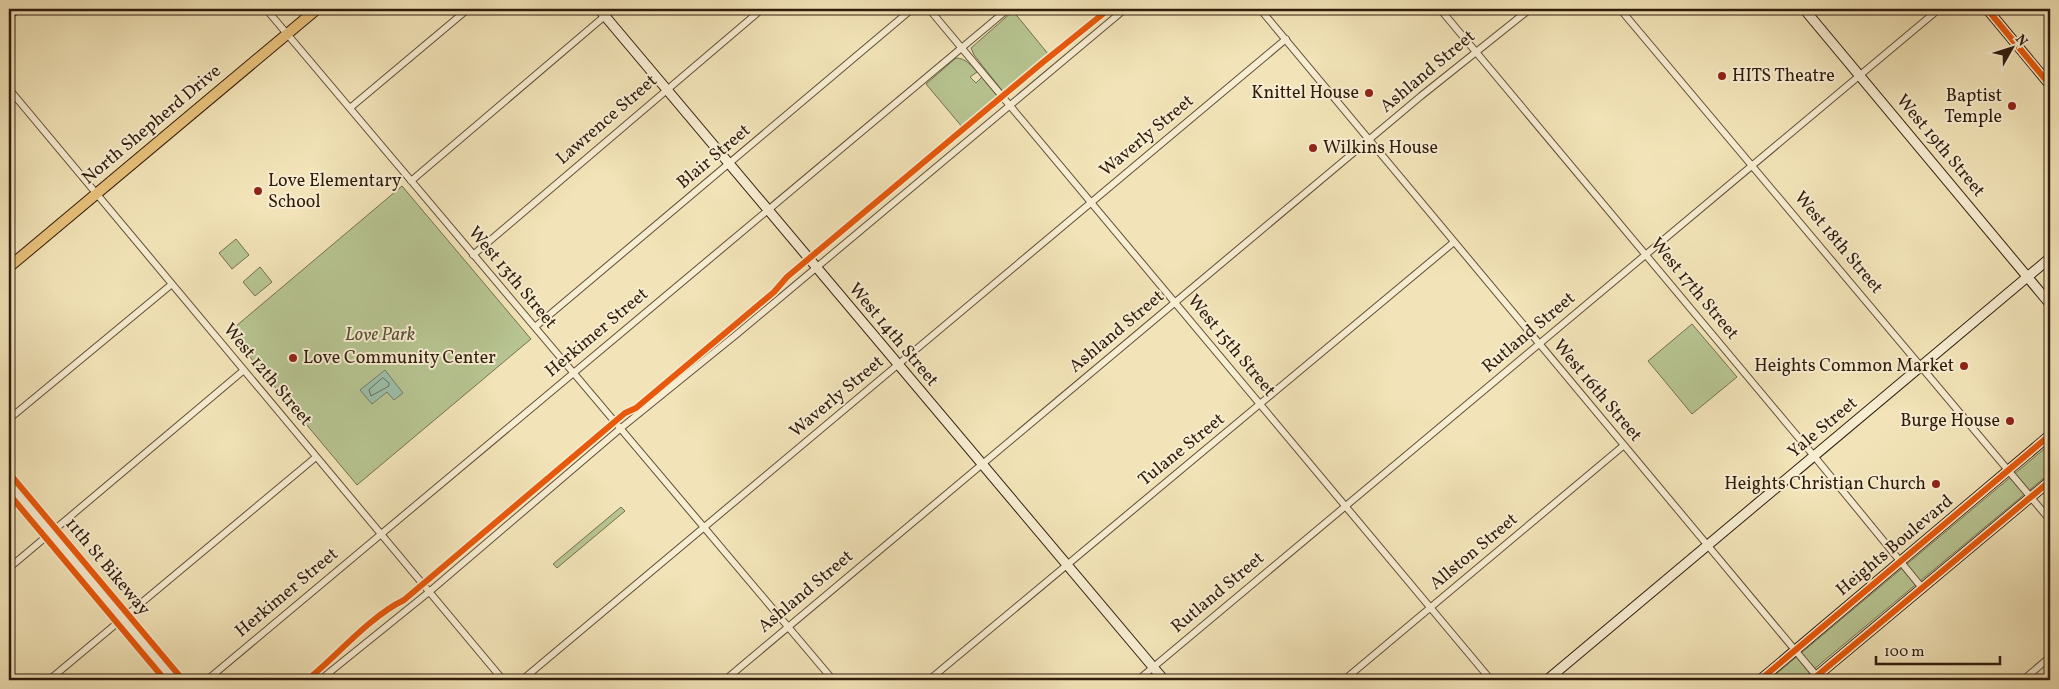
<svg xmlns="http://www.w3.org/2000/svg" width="2059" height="689" viewBox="0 0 2059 689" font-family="Vollkorn,serif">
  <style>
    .green { fill: #b7c592; stroke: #747050 }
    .water { fill: #9cbfa9; stroke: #717e6b }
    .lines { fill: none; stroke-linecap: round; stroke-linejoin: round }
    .shore { stroke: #666e5b; stroke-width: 1 }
    .street-casing { stroke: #604e38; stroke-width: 8 }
    .secondary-casing { stroke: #301c0d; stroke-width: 11 }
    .primary-casing { stroke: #301c0d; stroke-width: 12 }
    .street { stroke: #f7edd1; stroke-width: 6 }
    .secondary { stroke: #f7edd1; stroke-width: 9 }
    .primary { stroke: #e9c27c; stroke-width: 10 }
    .cycleway-casing { stroke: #f7edd1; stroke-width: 9 }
    .cycleway { stroke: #e8590c; stroke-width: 6 }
    .poi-dot { fill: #8f2418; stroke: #f7edd1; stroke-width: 2 }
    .labels { text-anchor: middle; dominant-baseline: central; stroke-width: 4; stroke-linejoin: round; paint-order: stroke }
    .street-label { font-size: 18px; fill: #301c0d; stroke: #f7edd1 }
    .poi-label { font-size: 18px; fill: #301c0d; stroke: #f7edd1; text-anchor: end }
    .park-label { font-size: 18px; font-style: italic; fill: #584f35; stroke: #f7edd1 }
  </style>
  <rect width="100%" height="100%" fill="#f2e4b8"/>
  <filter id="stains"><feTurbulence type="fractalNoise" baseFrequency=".004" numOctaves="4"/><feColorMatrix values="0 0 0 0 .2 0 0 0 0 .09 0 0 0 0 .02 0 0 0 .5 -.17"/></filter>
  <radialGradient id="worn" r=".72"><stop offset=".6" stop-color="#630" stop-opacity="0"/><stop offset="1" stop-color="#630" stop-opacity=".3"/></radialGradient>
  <path class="green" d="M1013,11L1049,55L1004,93L974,55L971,48Z
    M956,58C965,58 971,65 977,72L970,77L976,83L982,77L999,98L963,128L926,84Z
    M402,186L531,339L357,485L229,332Z
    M236,239L249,255L232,269L219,253Z
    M260,267L272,282L255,296L243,282Z
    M1692,324L1737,377L1692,414L1648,361Z
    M2050,444V473L1801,680H1769Z
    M621,507L625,511L557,568L553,564Z"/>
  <path class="water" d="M385,370L403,393L394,400L387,392L372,404L360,390Z"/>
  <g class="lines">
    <path class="shore" d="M383,378L389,383V386L371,396L369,390Z"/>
    <defs>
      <path id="street" d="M266,9L833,680
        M929,9L1491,680
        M1260,9L1820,680
        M1440,9L1814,456L1923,589
        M1620,9L2050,520
        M9,89L503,680
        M350,108L468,9
        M411,181L613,9
        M473,255L762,9
        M535,327L912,9
        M9,419L172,284
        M9,568L244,370
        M49,680L316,457
        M207,680L1008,9
        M320,680L429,592L621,428L737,334L1125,9
        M522,680L1286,39
        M725,680L1421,96L1530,9
        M929,680L1454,242
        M1138,680L1939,9
        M1344,680L1623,446
        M2023,680L2050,657"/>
      <path id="secondary" d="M599,9L1164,680
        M1804,9L2050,304
        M1987,9L2050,85
        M9,483L175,680
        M1547,680L2050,258
        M1760,680L2050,435
        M1812,680L2050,481"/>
      <path id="primary" d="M9,14L15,9
        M9,267L317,9"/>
    </defs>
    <use href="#street" class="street-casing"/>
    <use href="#secondary" class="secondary-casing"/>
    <use href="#primary" class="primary-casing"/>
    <use href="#street" class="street"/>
    <use href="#secondary" class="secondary"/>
    <use href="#primary" class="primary"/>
    <defs>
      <path id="cycleway" d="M1987,9L2050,85
        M9,473L183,680
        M9,494L165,680
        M307,680C337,656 369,617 404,600L625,413L636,408L774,292L787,277L1042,63L1109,9
        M1760,680L2050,435
        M1812,680L2050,481"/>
    </defs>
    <use href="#cycleway" class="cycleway-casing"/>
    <use href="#cycleway" class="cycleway"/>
  </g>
  <g class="poi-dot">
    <circle cx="1722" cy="76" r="5"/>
    <circle cx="1369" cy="93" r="5"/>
    <circle cx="2012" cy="106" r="5"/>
    <circle cx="1313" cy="148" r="5"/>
    <circle cx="258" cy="191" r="5"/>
    <circle cx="293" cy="358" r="5"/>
    <circle cx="1964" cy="366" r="5"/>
    <circle cx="2010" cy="421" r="5"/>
    <circle cx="1936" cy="484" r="5"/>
  </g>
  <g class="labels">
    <g class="street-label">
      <text transform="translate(1428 72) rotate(-40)">Ashland Street</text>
      <text transform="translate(607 120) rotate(-41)">Lawrence Street</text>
      <text transform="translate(152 125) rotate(-40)">North Shepherd Drive</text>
      <text transform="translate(1147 136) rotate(-40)">Waverly Street</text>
      <text transform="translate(1940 146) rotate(50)">West 19th Street</text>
      <text transform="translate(714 157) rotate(-40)">Blair Street</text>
      <text transform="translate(1838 243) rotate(50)">West 18th Street</text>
      <text transform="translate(512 278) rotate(50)">West 13th Street</text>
      <text transform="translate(1694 289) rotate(50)">West 17th Street</text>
      <text transform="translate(1117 332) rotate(-40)">Ashland Street</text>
      <text transform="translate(597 333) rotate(-40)">Herkimer Street</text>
      <text transform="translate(1529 333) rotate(-40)">Rutland Street</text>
      <text transform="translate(893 335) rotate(50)">West 14th Street</text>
      <text transform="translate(1231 346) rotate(50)">West 15th Street</text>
      <text transform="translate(267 375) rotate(50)">West 12th Street</text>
      <text transform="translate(1597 391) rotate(50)">West 16th Street</text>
      <text transform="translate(837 397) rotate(-40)">Waverly Street</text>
      <text transform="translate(1823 428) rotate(-40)">Yale Street</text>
      <text transform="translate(1182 450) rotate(-39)">Tulane Street</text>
      <text transform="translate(1895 546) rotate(-40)">Heights Boulevard</text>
      <text transform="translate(1474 552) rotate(-40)">Allston Street</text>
      <text transform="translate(107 567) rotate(50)">11th St Bikeway</text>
      <text transform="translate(806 592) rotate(-40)">Ashland Street</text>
      <text transform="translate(287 593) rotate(-40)">Herkimer Street</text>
      <text transform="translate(1218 593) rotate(-40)">Rutland Street</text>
    </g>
    <g class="poi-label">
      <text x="1732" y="76" text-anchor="start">HITS Theatre</text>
      <text x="1359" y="93">Knittel House</text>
      <text x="2002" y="96">Baptist<tspan x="2002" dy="21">Temple</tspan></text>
      <text x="1323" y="148" text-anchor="start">Wilkins House</text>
      <text x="268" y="181" text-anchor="start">Love Elementary<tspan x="268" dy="21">School</tspan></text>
      <text x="303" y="358" text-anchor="start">Love Community Center</text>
      <text x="1954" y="366">Heights Common Market</text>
      <text x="2000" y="421">Burge House</text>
      <text x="1926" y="484">Heights Christian Church</text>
    </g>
    <g class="park-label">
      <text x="380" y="335">Love Park</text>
    </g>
  </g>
  <rect width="2059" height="689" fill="none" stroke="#f2e4b8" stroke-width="30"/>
  <rect x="10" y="10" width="2039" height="669" fill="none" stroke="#301c0d" stroke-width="2.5"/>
  <rect x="15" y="15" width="2029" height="659" fill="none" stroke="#301c0d"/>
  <g transform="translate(2012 48) rotate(51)" stroke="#f7edd1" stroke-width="4" paint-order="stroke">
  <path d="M0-4L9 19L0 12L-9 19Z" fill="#301c0d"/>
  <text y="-8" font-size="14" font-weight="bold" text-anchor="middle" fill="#301c0d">N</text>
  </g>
  <path d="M1876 656v8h124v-8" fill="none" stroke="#301c0d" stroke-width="2.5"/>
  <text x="1884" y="656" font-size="15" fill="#301c0d" stroke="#f7edd1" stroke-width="4" paint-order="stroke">100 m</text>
  <rect width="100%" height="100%" filter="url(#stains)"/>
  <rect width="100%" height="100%" fill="url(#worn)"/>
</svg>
